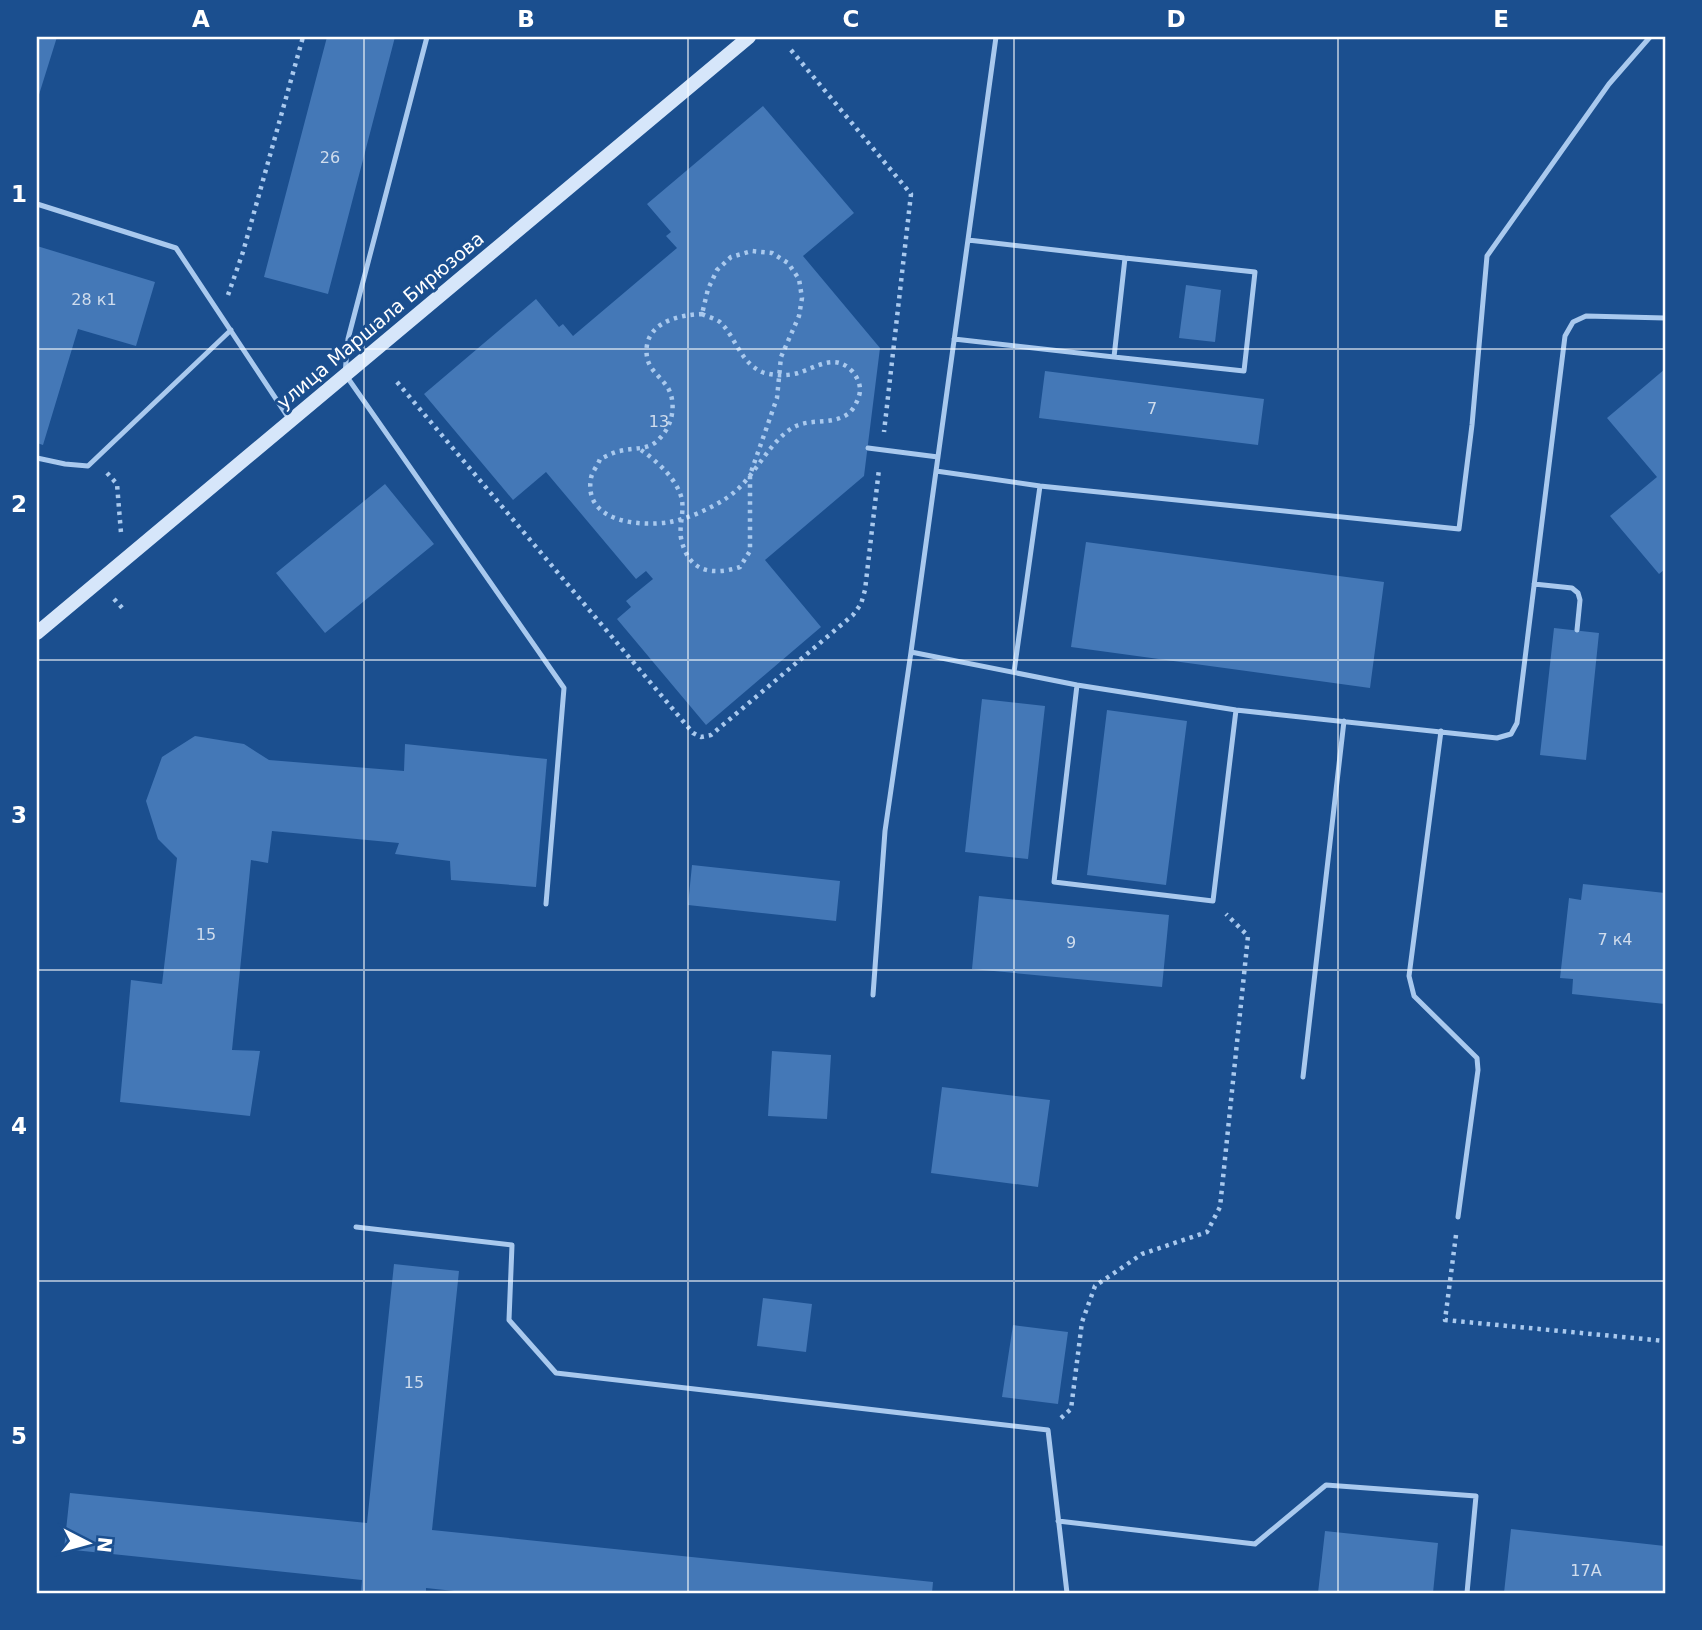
<svg xmlns="http://www.w3.org/2000/svg" width="1702" height="1630" viewBox="0 0 1702 1630" font-family="'DejaVu Sans',sans-serif">
  <style>
    .building { fill: #4478b7 }
    .lines { fill: none; stroke-linecap: round; stroke-linejoin: round }
    .path { stroke: #a9c9ee; stroke-width: 4.5; stroke-dasharray: 3.5 5; stroke-linecap: butt }
    .lane { stroke: #a9c9ee; stroke-width: 5 }
    .secondary { stroke: #d6e6fa; stroke-width: 14 }
    .grid { fill: none; stroke: #fff; stroke-width: 2; stroke-opacity: 0.55 }
    .labels { text-anchor: middle; dominant-baseline: central; stroke-width: 6; stroke-linejoin: round; paint-order: stroke }
    .number-label { font-size: 16px; fill: #d0dded }
    .street-label { font-size: 19px; fill: #fff; stroke: #1b4f8f }
    .neatline { fill: none; stroke: #fff; stroke-width: 2.5 }
    .grid-label { font-size: 23px; text-anchor: middle; font-weight: bold; fill: #fff }
  </style>
  <rect width="100%" height="100%" fill="#1b4f8f"/>
  <path class="building" d="M37,37H57L37,101Z
    M327,37H395L328,294L264,277Z
    M763,106L854,213L803,256L880,348L864,476L765,560L821,627L706,725L617,619L631,607L626,601L653,579L646,571L636,579L546,472L513,500L424,394L536,299L559,327L563,324L573,336L677,248L666,236L671,232L647,204Z
    M37,246L155,282L136,346L78,329L43,445L37,443Z
    M1186,285L1221,290L1215,342L1179,338Z
    M1665,369V569L1659,574L1610,516L1657,477L1607,418Z
    M1045,371L1264,399L1258,445L1039,418Z
    M385,484L434,544L325,633L276,573Z
    M1086,542L1384,582L1370,688L1071,647Z
    M1554,628L1599,633L1586,760L1540,755Z
    M982,699L1045,706L1028,859L965,852Z
    M1107,710L1187,721L1166,885L1087,875Z
    M195,736L244,744L269,760L404,771L405,744L547,759L536,887L451,880L450,861L395,854L399,843L272,831L268,863L251,860L232,1050L260,1051L250,1116L120,1102L131,980L162,984L177,858L158,839L146,801L162,757Z
    M692,865L840,881L836,921L688,905Z
    M1583,884L1665,893V1004L1572,994L1573,979L1560,978L1569,898L1581,900Z
    M979,896L1169,915L1162,987L972,969Z
    M772,1051L831,1055L827,1119L768,1116Z
    M942,1087L1050,1100L1038,1187L931,1173Z
    M394,1264L459,1271L432,1530L933,1582L932,1593H473L426,1588V1593H361L362,1580L64,1549L70,1493L367,1523Z
    M763,1298L812,1304L806,1352L757,1346Z
    M1013,1325L1068,1332L1058,1404L1002,1397Z
    M1511,1529L1665,1546V1593H1504Z
    M1325,1531L1438,1543L1433,1593H1318Z"/>
  <g class="lines">
    <path class="path" d="M791,50L911,194L884,432
      M228,295L243,252L303,37
      M702,314C708,317 717,319 721,323C736,338 740,362 762,372C773,376 787,376 798,373C817,367 835,353 852,371C857,377 860,383 860,390C860,397 854,409 849,413C831,427 808,416 789,430C765,448 753,480 728,497C712,508 690,518 670,522C639,527 583,522 591,478C592,472 598,465 600,459C607,456 614,452 620,451C635,447 649,451 660,438C672,426 677,404 668,388C662,378 649,370 647,357C642,324 676,315 702,314Z
      M397,382L693,733L701,737L711,735L853,615L861,604L865,590L879,469
      M641,450C657,461 678,480 682,500C684,513 679,526 681,538C688,572 711,576 740,567L750,551V475L777,398L781,357L799,316L802,298L799,279L788,263L772,253L752,251L731,257L717,270L708,289L702,314
      M107,473L117,484L121,533
      M114,599L125,611
      M1456,1235L1445,1320L1665,1341
      M1061,1418L1071,1409L1082,1322L1095,1286L1142,1254L1207,1232L1220,1207L1248,936L1226,914"/>
    <path class="lane" d="M427,37L348,339L345,374L564,688L546,904
      M996,37L911,652L1077,685L1236,710L1497,738L1511,734L1517,723L1565,336L1573,322L1586,316L1665,318
      M37,204L176,248L290,420
      M954,339L1114,357L1125,258L968,240
      M1114,357L1244,371L1255,272L1125,258
      M868,448L938,457
      M37,458L65,464L88,466L231,330
      M936,471L1040,486L1459,529L1472,425L1487,256L1609,84L1650,37
      M1534,584L1572,588L1578,593L1580,600L1577,630
      M1014,672L1040,486
      M1077,685L1054,882L1213,901L1236,710
      M1441,731L1409,976L1414,996L1477,1058L1478,1070L1458,1217
      M873,995L885,831L911,652
      M1303,1077L1344,721
      M356,1227L512,1245L509,1320L556,1373L1048,1430L1067,1593
      M1058,1521L1255,1544L1326,1485L1476,1496L1467,1593"/>
    <path class="secondary" d="M37,633L749,37"/>
  </g>
  <path class="grid" d="M364,37V1593M688,37V1593M1014,37V1593M1338,37V1593M37,349H1665M37,660H1665M37,970H1665M37,1281H1665"/>
  <g class="labels">
    <g class="number-label">
      <text x="330" y="157">26</text>
      <text x="94" y="299">28 к1</text>
      <text x="1152" y="408">7</text>
      <text x="659" y="421">13</text>
      <text x="206" y="934">15</text>
      <text x="1615" y="939">7 к4</text>
      <text x="1071" y="942">9</text>
      <text x="414" y="1382">15</text>
      <text x="1586" y="1570">17А</text>
    </g>
    <g class="street-label">
      <text transform="translate(380 320) rotate(-40)">улица Маршала Бирюзова</text>
    </g>
  </g>
  <rect width="1702" height="1630" fill="none" stroke="#1b4f8f" stroke-width="77"/>
  <g transform="translate(88 1543) rotate(96)" stroke="#1b4f8f" stroke-width="5" paint-order="stroke">
  <path d="M0-5L12 26L0 18L-12 26Z" fill="#ffffff"/>
  <text y="-10" font-size="19" font-weight="bold" text-anchor="middle" fill="#ffffff">N</text>
  </g>
  <rect x="38" y="38" width="1626" height="1554" class="neatline"/>
  <g class="grid-label">
    <text x="201" y="27">A</text>
    <text x="526" y="27">B</text>
    <text x="851" y="27">C</text>
    <text x="1176" y="27">D</text>
    <text x="1501" y="27">E</text>
    <text x="19" y="202">1</text>
    <text x="19" y="512">2</text>
    <text x="19" y="823">3</text>
    <text x="19" y="1134">4</text>
    <text x="19" y="1444">5</text>
  </g>
</svg>
